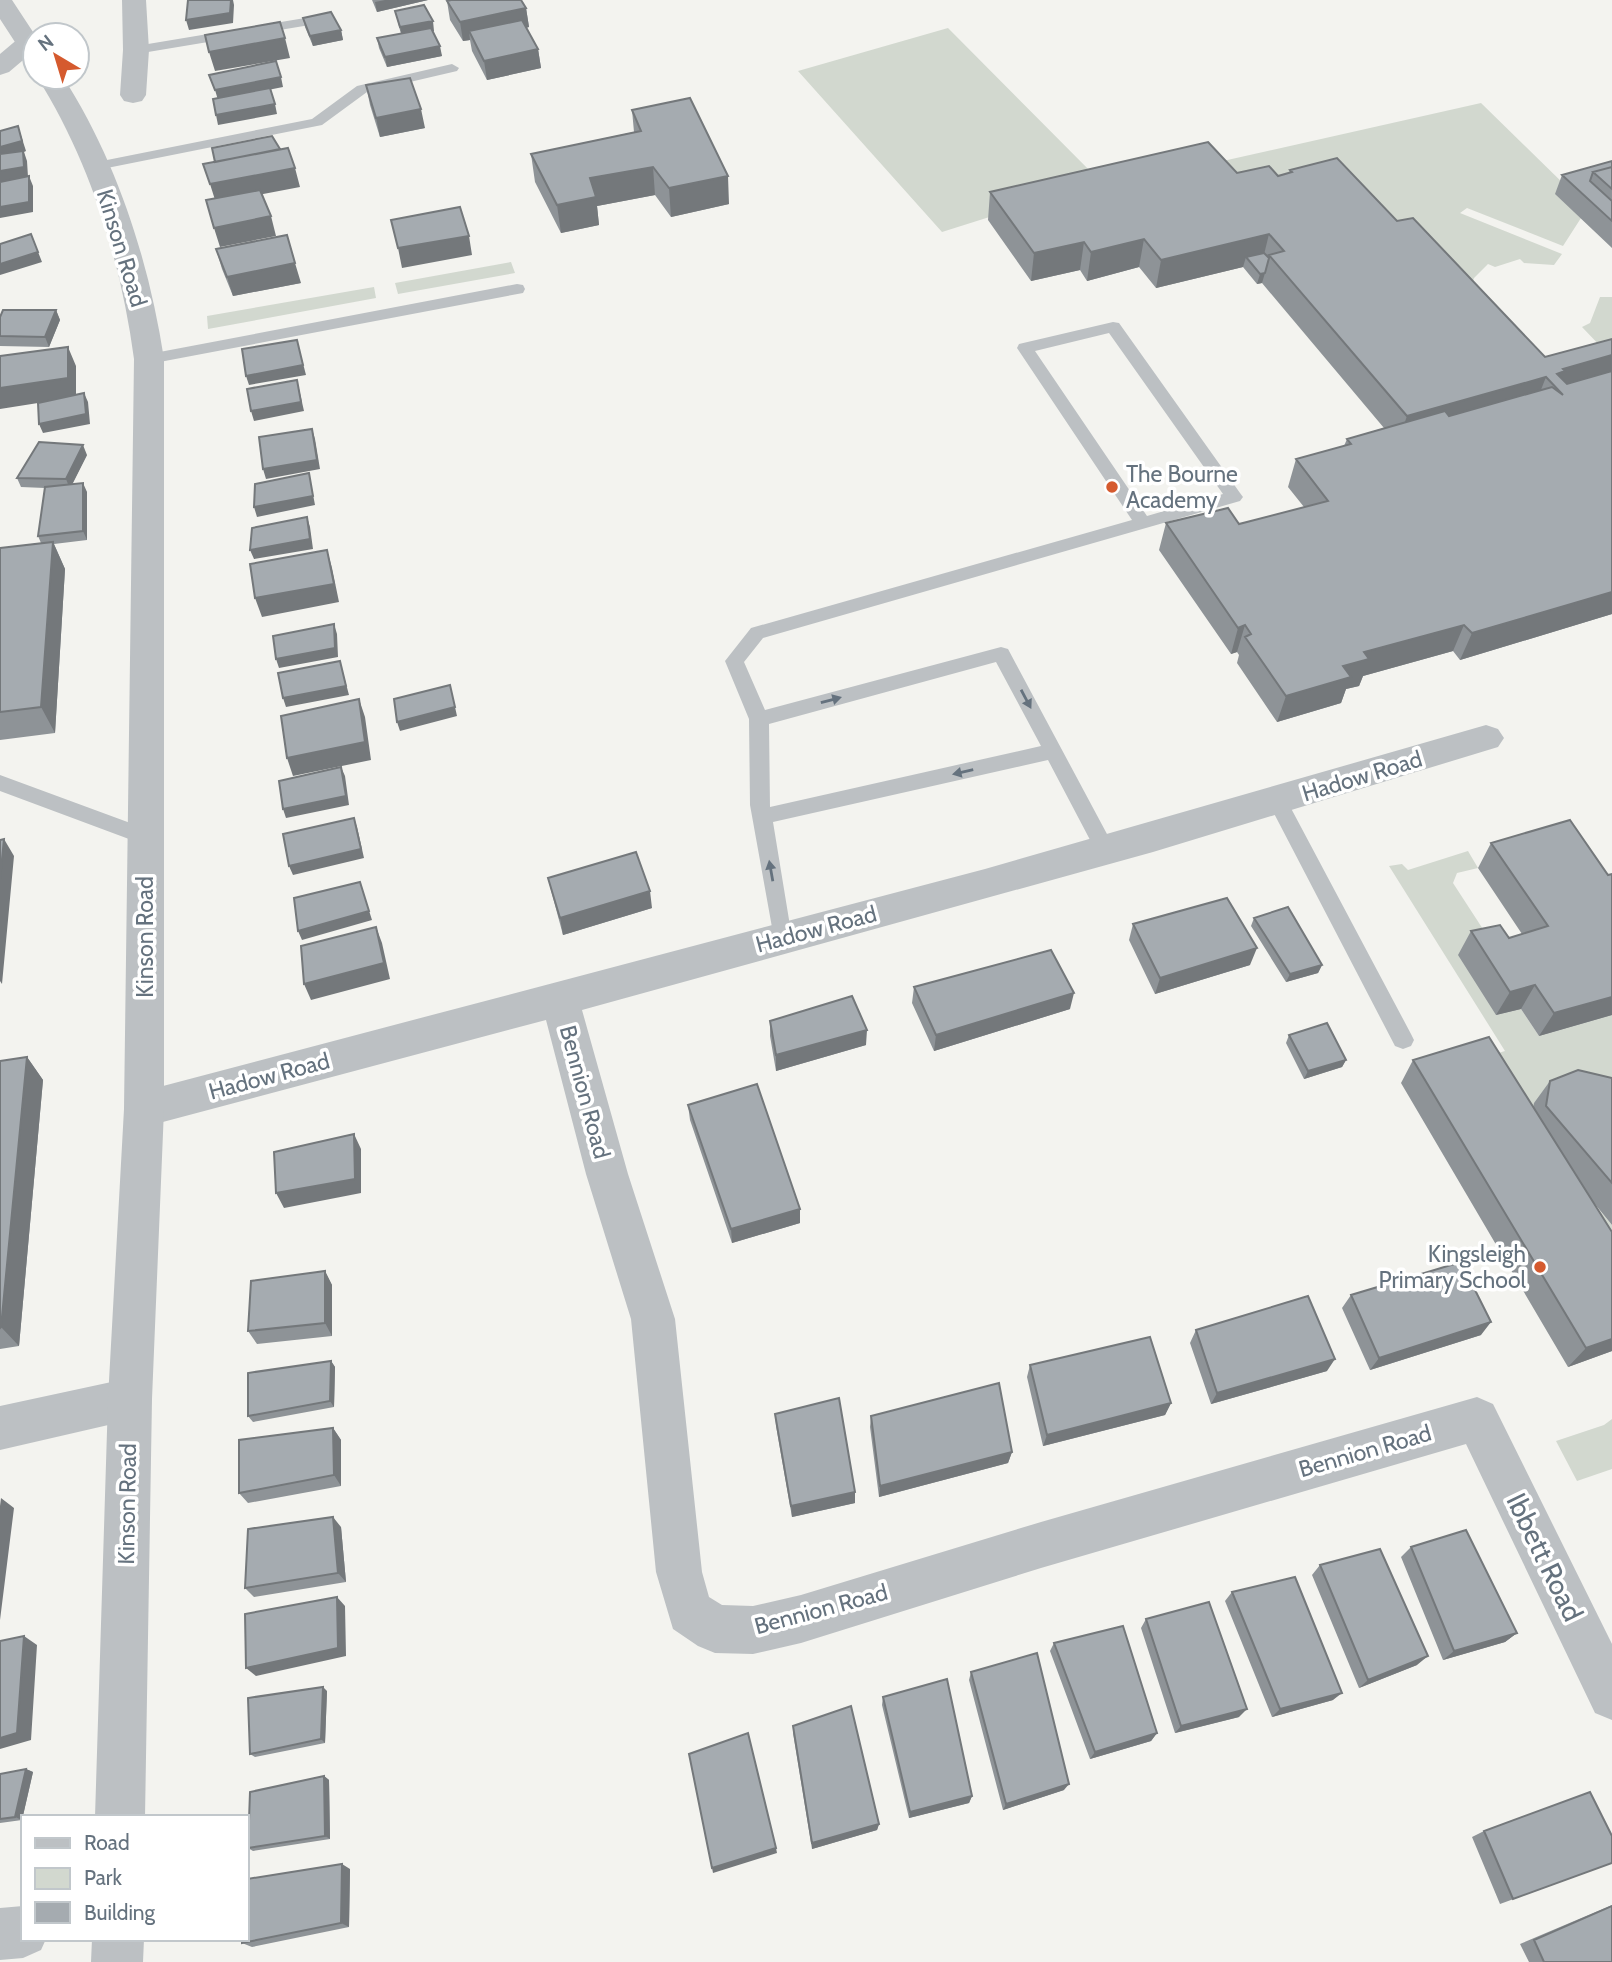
<svg xmlns="http://www.w3.org/2000/svg" width="1612" height="1962" viewBox="0 0 1612 1962" font-family="Cabin,sans-serif">
  <style>
    .green { fill: #d2d8cf }
    .lines { fill: none; stroke-linecap: round; stroke-linejoin: round }
    .service { fill: #bcc0c3; fill-rule: evenodd }
    .minor { fill: #bcc0c3; fill-rule: evenodd }
    .tertiary { fill: #bcc0c3; fill-rule: evenodd }
    .wall { fill: #8e9397 }
    .shaded-wall { fill: #74787b }
    .building { fill: #a5abb0; stroke: #74787b; stroke-width: 2 }
    .oneway { fill: #65727e }
    .poi-dot { fill: #d55a2e; stroke: #fff; stroke-width: 2.5 }
    .labels { text-anchor: middle; dominant-baseline: central; stroke-width: 7; stroke-linejoin: round; paint-order: stroke }
    .street-label { font-size: 23px; fill: #65727e; stroke: #fff }
    .poi-label { font-size: 23px; fill: #65727e; stroke: #fff; text-anchor: start }
    .near-street-label { font-size: 28px; fill: #65727e; stroke: #fff }
  </style>
  <rect width="100%" height="100%" fill="#f3f3ef"/>
  <path class="green" d="M948,28L1101,182L1214,163L1481,103L1570,190L1556,194L1581,218L1563,246L1467,208L1460,213L1562,254L1554,265L1524,263L1520,259L1495,267L1488,264L1474,278L1472,285L1101,182L942,232L798,71Z
    M511,262L515,273L398,294L395,283Z
    M374,287L376,298L208,329L207,316Z
    M1600,297H1612V352L1604,350L1582,327L1590,323Z
    M1468,851L1478,868L1457,873L1453,883L1503,960L1496,1015L1521,1009L1539,1036L1612,1015V1108L1530,1128L1612,1225V1280L1475,1060L1505,1051L1389,866L1402,864L1408,870Z
    M1612,1419V1469L1577,1481L1556,1441L1604,1425Z"/>
  <g class="lines">
    <path class="service" d="M311,17L316,18V24L136,54L129,50L136,46Z
      M452,64L459,68L457,71L367,92L322,125L97,170L90,166L97,162L312,119L357,86Z
      M517,284L523,285L525,289L523,293L149,364L141,359L149,354Z
      M1113,322L1119,323L1240,493L1243,497L1240,501L763,638L744,662L765,710L1001,647L1008,649L1115,849L1112,855L1105,857L1098,855L1048,760L773,822L792,938L789,944L782,947L775,944L750,805L749,719L725,661L751,628L1132,520L1017,348L1019,344ZM1109,333L1223,494L1147,516L1035,351ZM996,662L1041,746L770,807L769,724Z
      M0,775L152,831L155,837L152,843L145,845L0,791Z
      M1278,794L1285,797L1411,1034L1414,1040L1411,1046L1403,1049L1395,1046L1268,802L1271,797Z"/>
    <path class="minor" d="M122,0H146L149,50L146,95L142,101L133,103L124,101L120,95L123,50Z
      M28,35L35,37V50L9,72L0,75V54L19,38Z
      M1486,725L1498,729L1504,738L1498,747L1153,852L582,1010L628,1174L675,1319L702,1572L709,1597L722,1605L753,1606L801,1595L1041,1522L1477,1397L1493,1404L1612,1644V1720L1595,1713L1466,1444L1041,1568L801,1643L753,1654L715,1653L698,1646L673,1629L656,1572L631,1319L586,1174L546,1020L144,1127L130,1121L124,1109L130,1097L144,1091L985,869Z
      M130,1378L146,1384L152,1399L146,1414L130,1420L0,1450V1406Z
      M23,1906V1939H46L41,1950L23,1958L0,1960V1908Z"/>
    <path class="tertiary" d="M0,0H12L35,35V62L26,59L0,19Z
      M37,77H63C117,161 149,261 164,359V1109L152,1399L145,1817H95L108,1399L124,1109L134,359C121,261 90,161 37,77Z
      M92,1939H144L143,1962H91Z"/>
  </g>
  <path class="wall" d="M372,0H428L377,12Z
    M447,1L526,8L529,27L526,28L538,49L541,68L487,80L472,51L470,40L463,41L450,20Z
    M395,11L434,31H432L442,56L387,67L379,48L377,38L401,34Z
    M303,18L341,30L343,40L313,46L305,27Z
    M366,85L425,128L380,137L370,105Z
    M632,110L729,204L671,217L655,195L597,206L599,225L561,233L535,182L531,154L634,132Z
    M1612,161V248L1555,194L1562,175Z
    M1290,170L1397,221L1545,357L1612,339V614L1460,660L1453,651L1363,676L1359,686L1346,689L1341,703L1277,722L1237,663L1239,655L1237,652L1231,654L1159,550L1166,523L1239,524L1304,507L1288,487L1296,459L1344,446L1347,439L1384,428L1262,283L1257,284L1243,267L1156,288L1139,267L1087,281L1080,270L1031,281L988,220L990,192L1237,173L1278,176L1289,173Z
    M216,249L301,283L233,296L222,269Z
    M56,310L60,320L49,347L0,346V317Z
    M87,455L72,484L87,492V540L54,544L65,569L55,733L0,740V548L41,543L38,536L45,488L21,487L17,478Z
    M1491,843L1608,875L1612,874V1015L1539,1036L1521,1009L1496,1015L1458,955L1471,931L1509,938L1522,934L1478,868Z
    M548,878L652,908L563,935L552,894Z
    M1254,918L1322,965L1318,973L1286,982L1251,926Z
    M1133,924L1250,965L1155,994L1129,940Z
    M914,987L1070,1009L934,1051L912,1003Z
    M770,1021L866,1045L776,1071L770,1036Z
    M1289,1035L1346,1060L1342,1067L1304,1079L1286,1043Z
    M27,1057L43,1080L19,1346L0,1349V1061Z
    M1413,1060L1533,1108L1534,1103L1550,1081L1612,1078V1225L1594,1203L1612,1232V1351L1568,1367L1401,1083Z
    M688,1105L800,1209V1223L732,1243L690,1120Z
    M325,1271L332,1285V1336L257,1344L248,1331Z
    M1351,1295L1481,1335L1370,1370L1342,1308Z
    M1196,1330L1327,1371L1211,1404L1190,1343Z
    M331,1361L335,1367L334,1407L253,1422L248,1416Z
    M1030,1365L1171,1403L1165,1415L1043,1446L1027,1377Z
    M775,1414L855,1503L792,1517L776,1426Z
    M871,1416L1012,1452L1008,1463L879,1497L870,1427Z
    M333,1428L341,1440V1486L248,1503L239,1493Z
    M341,1527L346,1582L254,1597L245,1588Z
    M1411,1547L1517,1633L1505,1642L1443,1660L1401,1557Z
    M1320,1565L1417,1665L1359,1688L1312,1575Z
    M1232,1592L1333,1700L1272,1717L1225,1601Z
    M1146,1619L1239,1717L1175,1733L1141,1628Z
    M1054,1643L1157,1733L1151,1741L1090,1759L1050,1651Z
    M971,1672L1064,1790L1003,1810L969,1680Z
    M327,1691L325,1743L255,1757L250,1754Z
    M883,1697L972,1796L969,1803L909,1818L882,1705Z
    M793,1726L879,1824L877,1830L812,1849L793,1733Z
    M26,1769L33,1772L22,1820L0,1823V1774Z
    M324,1776L329,1780L330,1839L253,1851L248,1848Z
    M1484,1831L1612,1863L1500,1904L1472,1837Z
    M350,1869L349,1927L252,1947L242,1943Z
    M1612,1905V1962H1529L1520,1944Z"/>
  <path class="shaded-wall" d="M231,0H233L234,5L233,23L189,30L186,20Z
    M385,0H428L377,12L375,2Z
    M526,8L529,27L473,39L469,31L470,40L463,41L460,22Z
    M433,21L434,31L402,37L400,27Z
    M341,30L343,40L313,46L310,36Z
    M285,38L290,58L215,71L209,52Z
    M440,46L442,56L387,67L385,57Z
    M538,49L541,68L487,80L484,61Z
    M281,77L283,87L218,100L215,90Z
    M275,104L277,114L218,125L216,115Z
    M421,109L425,128L380,137L376,118Z
    M18,126L26,151L24,152L27,161L28,177L0,182V147Z
    M653,167L655,195L597,206L599,225L561,233L557,205L590,178Z
    M295,168L300,187L216,203L210,184Z
    M29,176L33,186V212L0,218V207Z
    M728,176L729,204L671,217L669,188Z
    M271,216L276,236L220,247L214,228Z
    M31,234L42,262L0,275V264Z
    M1269,234L1262,263L1246,257L1243,267L1156,288L1161,260Z
    M469,236L472,255L402,268L398,248Z
    M1144,239L1139,267L1087,281L1091,252Z
    M1084,242L1080,270L1031,281L1034,253Z
    M295,263L301,283L233,296L227,277Z
    M1265,273L1262,283L1257,284L1260,274Z
    M56,310L60,320L49,347L45,337Z
    M297,340L306,375L249,385L246,376Z
    M68,347L76,366V397L0,409V388Z
    M1612,355V379L1562,394L1557,374L1563,369Z
    M1546,377L1535,405L1397,444L1407,416Z
    M297,380L304,411L254,421L251,411Z
    M84,393L88,402L90,424L43,433L39,424Z
    M312,429L315,439L320,469L266,479L263,469Z
    M83,445L87,455L70,489L66,479Z
    M309,473L315,505L257,517L254,507Z
    M83,483L87,492V540L83,531Z
    M307,517L310,527L313,549L254,559L250,550Z
    M53,542L65,569L55,733L41,707Z
    M327,550L332,568L339,602L262,617L255,598Z
    M1612,592V614L1460,660L1472,633Z
    M334,624L337,634L338,657L279,668L276,659Z
    M1245,625L1237,652L1231,654L1238,628Z
    M1464,625L1453,651L1363,676L1359,686L1346,689L1341,703L1277,722L1286,696L1343,666L1364,652Z
    M340,661L349,695L286,707L283,698Z
    M359,699L365,717L371,760L293,776L287,758Z
    M455,707L457,716L400,731L397,722Z
    M341,767L345,776L349,805L286,818L283,809Z
    M354,818L357,827L364,858L293,875L289,866Z
    M4,839L14,856L2,984L0,981V879Z
    M360,882L372,920L302,940L298,931Z
    M650,891L652,908L563,935L560,918Z
    M376,927L382,943L390,979L311,1000L304,984Z
    M1257,948L1250,965L1155,994L1160,978Z
    M1322,965L1318,973L1286,982L1290,974Z
    M1535,985L1521,1009L1496,1015L1510,992Z
    M1074,993L1070,1009L934,1051L936,1035Z
    M1612,997V1015L1539,1036L1554,1013Z
    M867,1030L866,1045L776,1071V1055Z
    M27,1057L43,1080L19,1346L1,1327Z
    M1346,1060L1342,1067L1304,1079L1308,1071Z
    M354,1134L361,1149V1193L284,1208L276,1193Z
    M800,1209V1223L732,1243L731,1229Z
    M325,1271L332,1285V1336L325,1323Z
    M1491,1322L1481,1335L1370,1370L1379,1358Z
    M1612,1339V1351L1568,1367L1586,1348Z
    M1335,1359L1327,1371L1211,1404L1217,1393Z
    M331,1361L335,1367L334,1407L330,1401Z
    M1171,1403L1165,1415L1043,1446L1047,1435Z
    M333,1428L341,1440V1486L334,1475Z
    M1012,1452L1008,1463L879,1497L880,1486Z
    M855,1492V1503L792,1517L791,1506Z
    M1,1498L14,1508L0,1620V1506Z
    M333,1517L341,1527L346,1582L338,1573Z
    M337,1597L345,1606L346,1656L256,1676L246,1668Z
    M1517,1633L1505,1642L1443,1660L1454,1651Z
    M24,1636L37,1645L31,1740L0,1749V1738Z
    M1428,1656L1417,1665L1359,1688L1368,1680Z
    M323,1687L327,1691L325,1743L321,1739Z
    M1342,1693L1333,1700L1272,1717L1280,1709Z
    M1247,1709L1239,1717L1175,1733L1181,1726Z
    M1157,1733L1151,1741L1090,1759L1095,1752Z
    M26,1769L33,1772L22,1820L15,1817Z
    M324,1776L329,1780L330,1839L325,1836Z
    M1069,1784L1064,1790L1003,1810L1006,1804Z
    M972,1796L969,1803L909,1818L910,1812Z
    M879,1824L877,1830L812,1849V1843Z
    M776,1848L777,1853L713,1873L712,1868Z
    M342,1864L350,1869L349,1927L341,1923Z"/>
  <path class="building" d="M188,0H231L230,13L186,20Z
    M451,0H521L526,8L460,22L447,1Z
    M424,5L433,21L400,27L395,11Z
    M331,12L341,30L310,36L303,18Z
    M522,20L538,49L484,61L469,31Z
    M280,22L285,38L209,52L205,35Z
    M431,28L440,46L385,57L377,38Z
    M276,61L281,77L215,90L209,75Z
    M410,78L421,109L376,118L366,85Z
    M270,88L275,104L216,115L213,99Z
    M690,98L728,176L669,188L653,167L590,178L596,197L557,205L531,154L641,131L632,110Z
    M18,126L22,141L0,147V131Z
    M272,136L280,149L215,162L212,148Z
    M1208,142L1237,173L1269,166L1278,176L1292,172L1290,170L1337,158L1397,221L1413,218L1545,357L1612,339V355L1563,369L1565,371L1557,374L1567,384L1612,371V592L1472,633L1464,625L1364,652L1369,659L1343,666L1351,677L1286,696L1245,637L1251,634L1245,625L1238,628L1166,523L1228,508L1239,524L1328,501L1296,459L1351,444L1347,439L1445,411L1449,416L1552,387L1563,395L1546,377L1407,416L1269,255L1284,251L1269,234L1161,260L1144,239L1091,252L1084,242L1034,253L990,192Z
    M288,148L295,168L210,184L203,164Z
    M23,151L24,167L0,171V154Z
    M1612,161V167L1593,172L1590,181L1612,201V221L1562,175Z
    M1612,167V189L1593,172Z
    M29,176V202L0,207V182Z
    M260,190L271,216L214,228L206,200Z
    M460,207L469,236L398,248L391,220Z
    M31,234L38,252L0,264V244Z
    M287,235L295,263L227,277L216,249Z
    M1264,253L1269,258L1265,273L1260,274L1246,257Z
    M3,310H56L45,337L0,336V317Z
    M297,340L303,365L246,376L242,349Z
    M68,347V378L0,388V356Z
    M297,380L301,402L251,411L247,389Z
    M84,393L86,414L39,424L38,403Z
    M312,429L317,460L263,469L259,437Z
    M39,442L83,445L66,479L17,478Z
    M309,473L313,496L254,507L255,484Z
    M83,483V531L38,536L45,487Z
    M307,517L310,539L250,550L252,528Z
    M53,542L41,707L0,712V548Z
    M327,550L334,584L255,598L250,564Z
    M334,624L335,648L276,659L273,636Z
    M340,661L346,686L283,698L278,673Z
    M450,685L455,707L397,722L394,699Z
    M359,699L365,742L287,758L281,716Z
    M341,767L346,796L283,809L279,781Z
    M354,818L361,849L289,866L283,834Z
    M1570,820L1608,875L1612,874V997L1554,1013L1535,985L1510,992L1471,931L1500,925L1509,938L1548,926L1491,843Z
    M4,839L0,879V840Z
    M636,852L650,891L560,918L548,878Z
    M360,882L369,911L298,931L294,898Z
    M1227,898L1257,948L1160,978L1133,924Z
    M1288,907L1322,965L1290,974L1254,918Z
    M376,927L384,963L304,984L301,946Z
    M1051,950L1074,993L936,1035L914,987Z
    M852,996L867,1030L776,1055L770,1021Z
    M1327,1023L1346,1060L1308,1071L1289,1035Z
    M1489,1037L1612,1232V1339L1586,1348L1413,1060Z
    M27,1057L1,1327L0,1328V1061Z
    M1578,1070L1612,1078V1183L1546,1106L1550,1081Z
    M757,1084L800,1209L731,1229L688,1105Z
    M354,1134L355,1179L276,1193L274,1152Z
    M1461,1262L1491,1322L1379,1358L1351,1295Z
    M325,1271V1323L248,1331L251,1281Z
    M1308,1296L1335,1359L1217,1393L1196,1330Z
    M1150,1337L1171,1403L1047,1435L1030,1365Z
    M331,1361L330,1401L248,1416V1373Z
    M999,1383L1012,1452L880,1486L871,1416Z
    M839,1398L855,1492L791,1506L775,1414Z
    M333,1428L334,1475L239,1493V1440Z
    M333,1517L338,1573L245,1588L248,1529Z
    M1466,1530L1517,1633L1454,1651L1411,1547Z
    M1380,1549L1428,1656L1368,1680L1320,1565Z
    M1295,1577L1342,1693L1280,1709L1232,1592Z
    M337,1597L338,1648L246,1668L245,1614Z
    M1209,1602L1247,1709L1181,1726L1146,1619Z
    M1123,1626L1157,1733L1095,1752L1054,1643Z
    M24,1636L17,1733L0,1738V1641Z
    M1037,1653L1069,1784L1006,1804L971,1672Z
    M947,1679L972,1796L910,1812L883,1697Z
    M323,1687L321,1739L250,1754L248,1698Z
    M851,1706L879,1824L812,1843L793,1726Z
    M748,1733L776,1848L712,1868L689,1754Z
    M26,1769L15,1817L0,1819V1774Z
    M324,1776L325,1836L248,1848L250,1792Z
    M1590,1792L1612,1836V1863L1513,1899L1484,1831Z
    M342,1864L341,1923L242,1943V1939H247V1879Z
    M1612,1906V1962H1544L1534,1940Z"/>
  <defs><path id="oneway-solid" d="M-6-.8H1V-3.2L6.5 0L1 3.2V.8H-6Z" transform="scale(1.75)"/></defs>
  <g class="oneway">
    <use href="#oneway-solid" transform="translate(1026 699) rotate(62)"/>
    <use href="#oneway-solid" transform="translate(831 700) rotate(-15)"/>
    <use href="#oneway-solid" transform="translate(963 772) rotate(167)"/>
    <use href="#oneway-solid" transform="translate(771 871) rotate(-100)"/>
  </g>
  <g class="poi-dot">
    <circle cx="1112" cy="487" r="7"/>
    <circle cx="1540" cy="1267" r="7"/>
  </g>
  <g class="labels">
    <g class="street-label">
      <text transform="translate(122 248) rotate(73)">Kinson Road</text>
      <text transform="translate(1362 776) rotate(-17)">Hadow Road</text>
      <text transform="translate(816 929) rotate(-15)">Hadow Road</text>
      <text transform="translate(145 937) rotate(-90)">Kinson Road</text>
      <text transform="translate(269 1076) rotate(-15)">Hadow Road</text>
      <text transform="translate(585 1092) rotate(75)">Bennion Road</text>
      <text transform="translate(1365 1451) rotate(-16)">Bennion Road</text>
      <text transform="translate(127 1504) rotate(-89)">Kinson Road</text>
      <text transform="translate(821 1609) rotate(-15)">Bennion Road</text>
    </g>
    <g class="poi-label">
      <text x="1126" y="474">The Bourne<tspan x="1126" dy="26">Academy</tspan></text>
      <text x="1526" y="1254" text-anchor="end">Kingsleigh<tspan x="1526" dy="26">Primary School</tspan></text>
    </g>
    <g class="near-street-label">
      <text transform="translate(1545 1557) rotate(64)">Ibbett Road</text>
    </g>
  </g>
  <rect x="21" y="1815" width="228" height="126" fill="#ffffff" stroke="#c1c7cb" stroke-width="2"/>
  <rect x="35" y="1838" width="35" height="10" fill="#bcc0c3" stroke="#c1c7cb" stroke-width="2"/>
  <text x="84" y="1850" font-size="21" fill="#65727e">Road</text>
  <rect x="35" y="1868" width="35" height="21" fill="#d2d8cf" stroke="#c1c7cb" stroke-width="2"/>
  <text x="84" y="1885" font-size="21" fill="#65727e">Park</text>
  <rect x="35" y="1902" width="35" height="21" fill="#a5abb0" stroke="#c1c7cb" stroke-width="2"/>
  <text x="84" y="1920" font-size="21" fill="#65727e">Building</text>
  <g transform="translate(56 56) rotate(322)"><circle r="33" fill="#ffffff" stroke="#c1c7cb" stroke-width="2"/>
  <path d="M0-5L12 26L0 18L-12 26Z" fill="#d55a2e"/>
  <text y="-10" font-size="19" font-weight="bold" text-anchor="middle" fill="#65727e">N</text>
  </g>
</svg>
